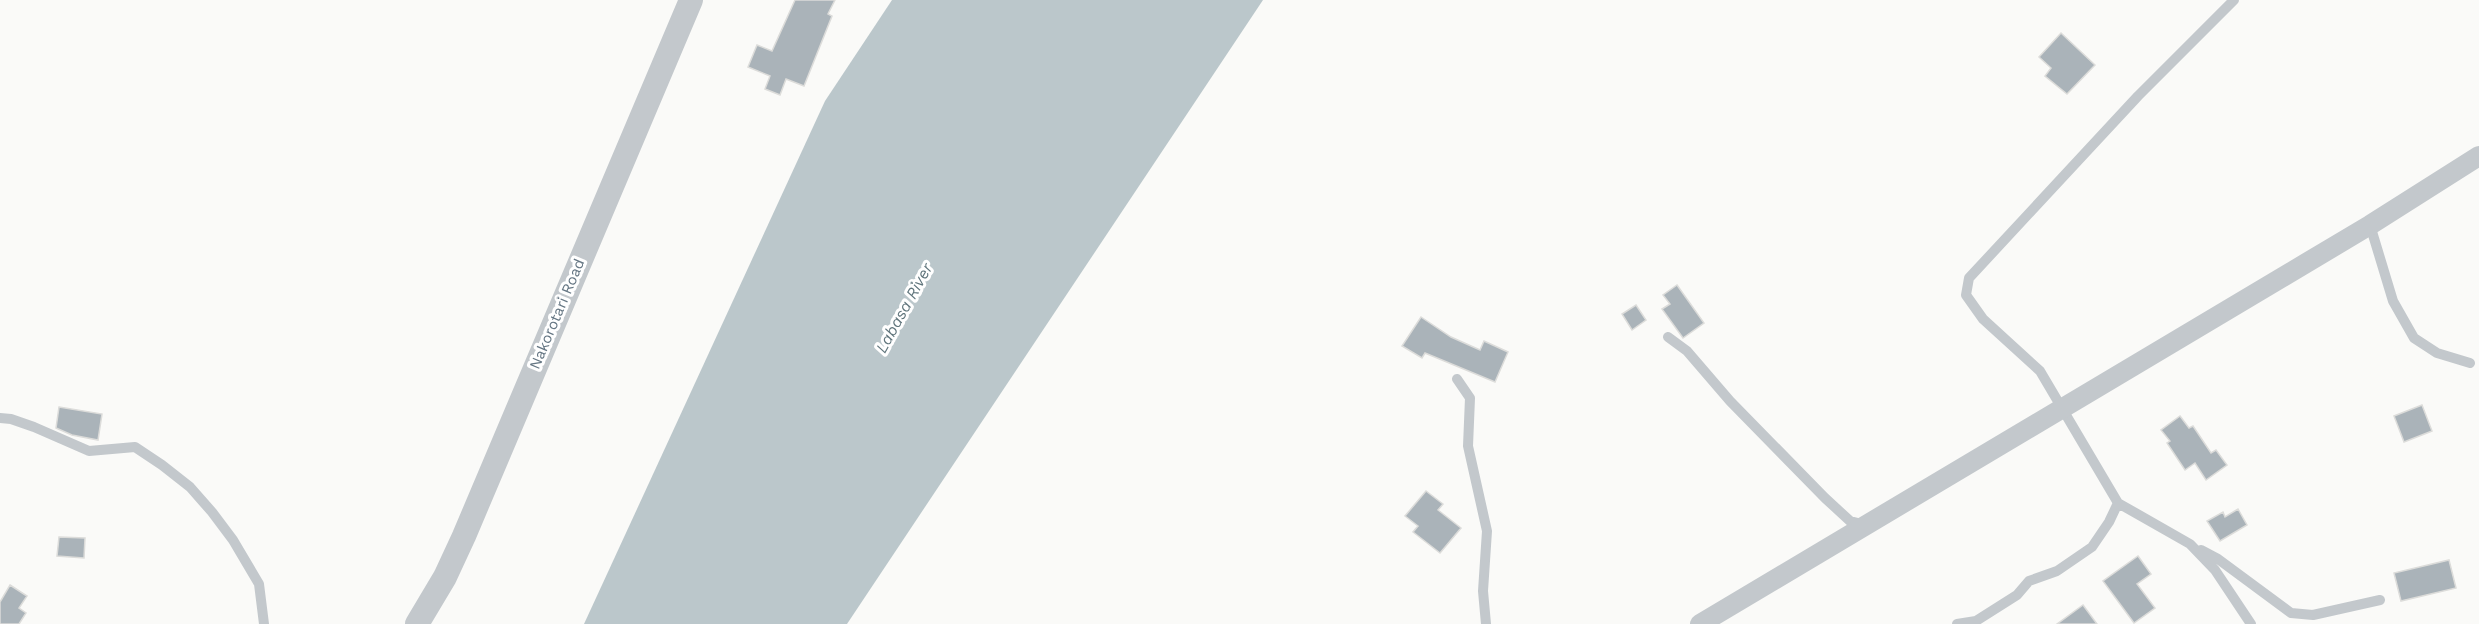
<svg xmlns="http://www.w3.org/2000/svg" width="2479" height="624" viewBox="0 0 2479 624" font-family="'Work Sans',sans-serif">
  <style>
    .water { fill: #bbc7cb }
    .building { fill: #aab3b9; stroke: #dcdcda; stroke-width: 1.5 }
    .lines { fill: none; stroke-linecap: round; stroke-linejoin: round }
    .service { stroke: #c3c8cc; stroke-width: 10 }
    .minor { stroke: #c3c8cc; stroke-width: 20 }
    .tertiary { stroke: #c3c8cc; stroke-width: 24 }
    .labels { text-anchor: middle; dominant-baseline: central; stroke-width: 6; stroke-linejoin: round; paint-order: stroke }
    .street-label { font-size: 15px; fill: #657683; stroke: #fff }
    .water-label { font-size: 16px; font-style: italic; fill: #60757c; stroke: #fff }
  </style>
  <rect width="100%" height="100%" fill="#fafaf8"/>
  <path class="water" d="M892,0H1263L847,624H584L825,101Z"/>
  <path class="building" d="M795,0H835L828,14L832,16L804,86L786,79L780,95L765,89L770,76L748,67L757,45L772,51Z
    M2061,33L2095,65L2067,94L2045,76L2051,68L2039,57Z
    M1677,285L1704,323L1683,338L1662,309L1670,304L1663,295Z
    M1636,305L1646,320L1632,330L1622,314Z
    M1421,317L1451,337L1480,350L1484,341L1508,352L1495,382L1425,353L1422,358L1402,346Z
    M2422,405L2432,431L2404,442L2394,416Z
    M59,407L102,414L98,440L72,435L56,428Z
    M2180,416L2189,428L2193,426L2211,453L2216,450L2227,465L2206,480L2195,463L2185,470L2167,443L2170,441L2161,430Z
    M1426,491L1443,504L1438,510L1461,528L1440,553L1413,532L1418,526L1405,516Z
    M2238,509L2247,525L2220,541L2207,521L2223,512L2225,517Z
    M59,537L85,538L84,558L57,556Z
    M2138,556L2151,574L2137,584L2155,608L2134,623L2103,581Z
    M2449,560L2456,588L2401,601L2394,573Z
    M10,585L27,596L19,608L26,613L19,624H0V602Z
    M2083,605L2097,624H2057Z"/>
  <g class="lines">
    <path class="service" d="M2234,0L2138,96L1969,278L1966,295L1983,319L2040,371L2118,503L2190,544L2215,570L2251,624
      M2370,225L2393,301L2414,338L2437,353L2470,363
      M1668,337L1687,351L1730,401L1825,498L1850,521L1866,525
      M1457,379L1470,398L1468,446L1487,531L1483,591L1486,624
      M0,418L11,419L34,427L89,451L135,447L162,465L190,487L212,512L233,540L259,584L264,624
      M2201,550L2218,559L2291,613L2313,615L2380,600
      M1957,624L1976,621L2017,595L2029,581L2057,571L2092,547L2109,522L2118,503"/>
    <path class="minor" d="M1700,624L2370,225L2479,156"/>
    <path class="tertiary" d="M417,624L445,577L464,536L691,0"/>
  </g>
  <g class="labels">
    <g class="street-label">
      <text transform="translate(557 314) rotate(-67)">Nakorotari Road</text>
    </g>
    <g class="water-label">
      <text transform="translate(904 308) rotate(-61)">Labasa River</text>
    </g>
  </g>
</svg>
